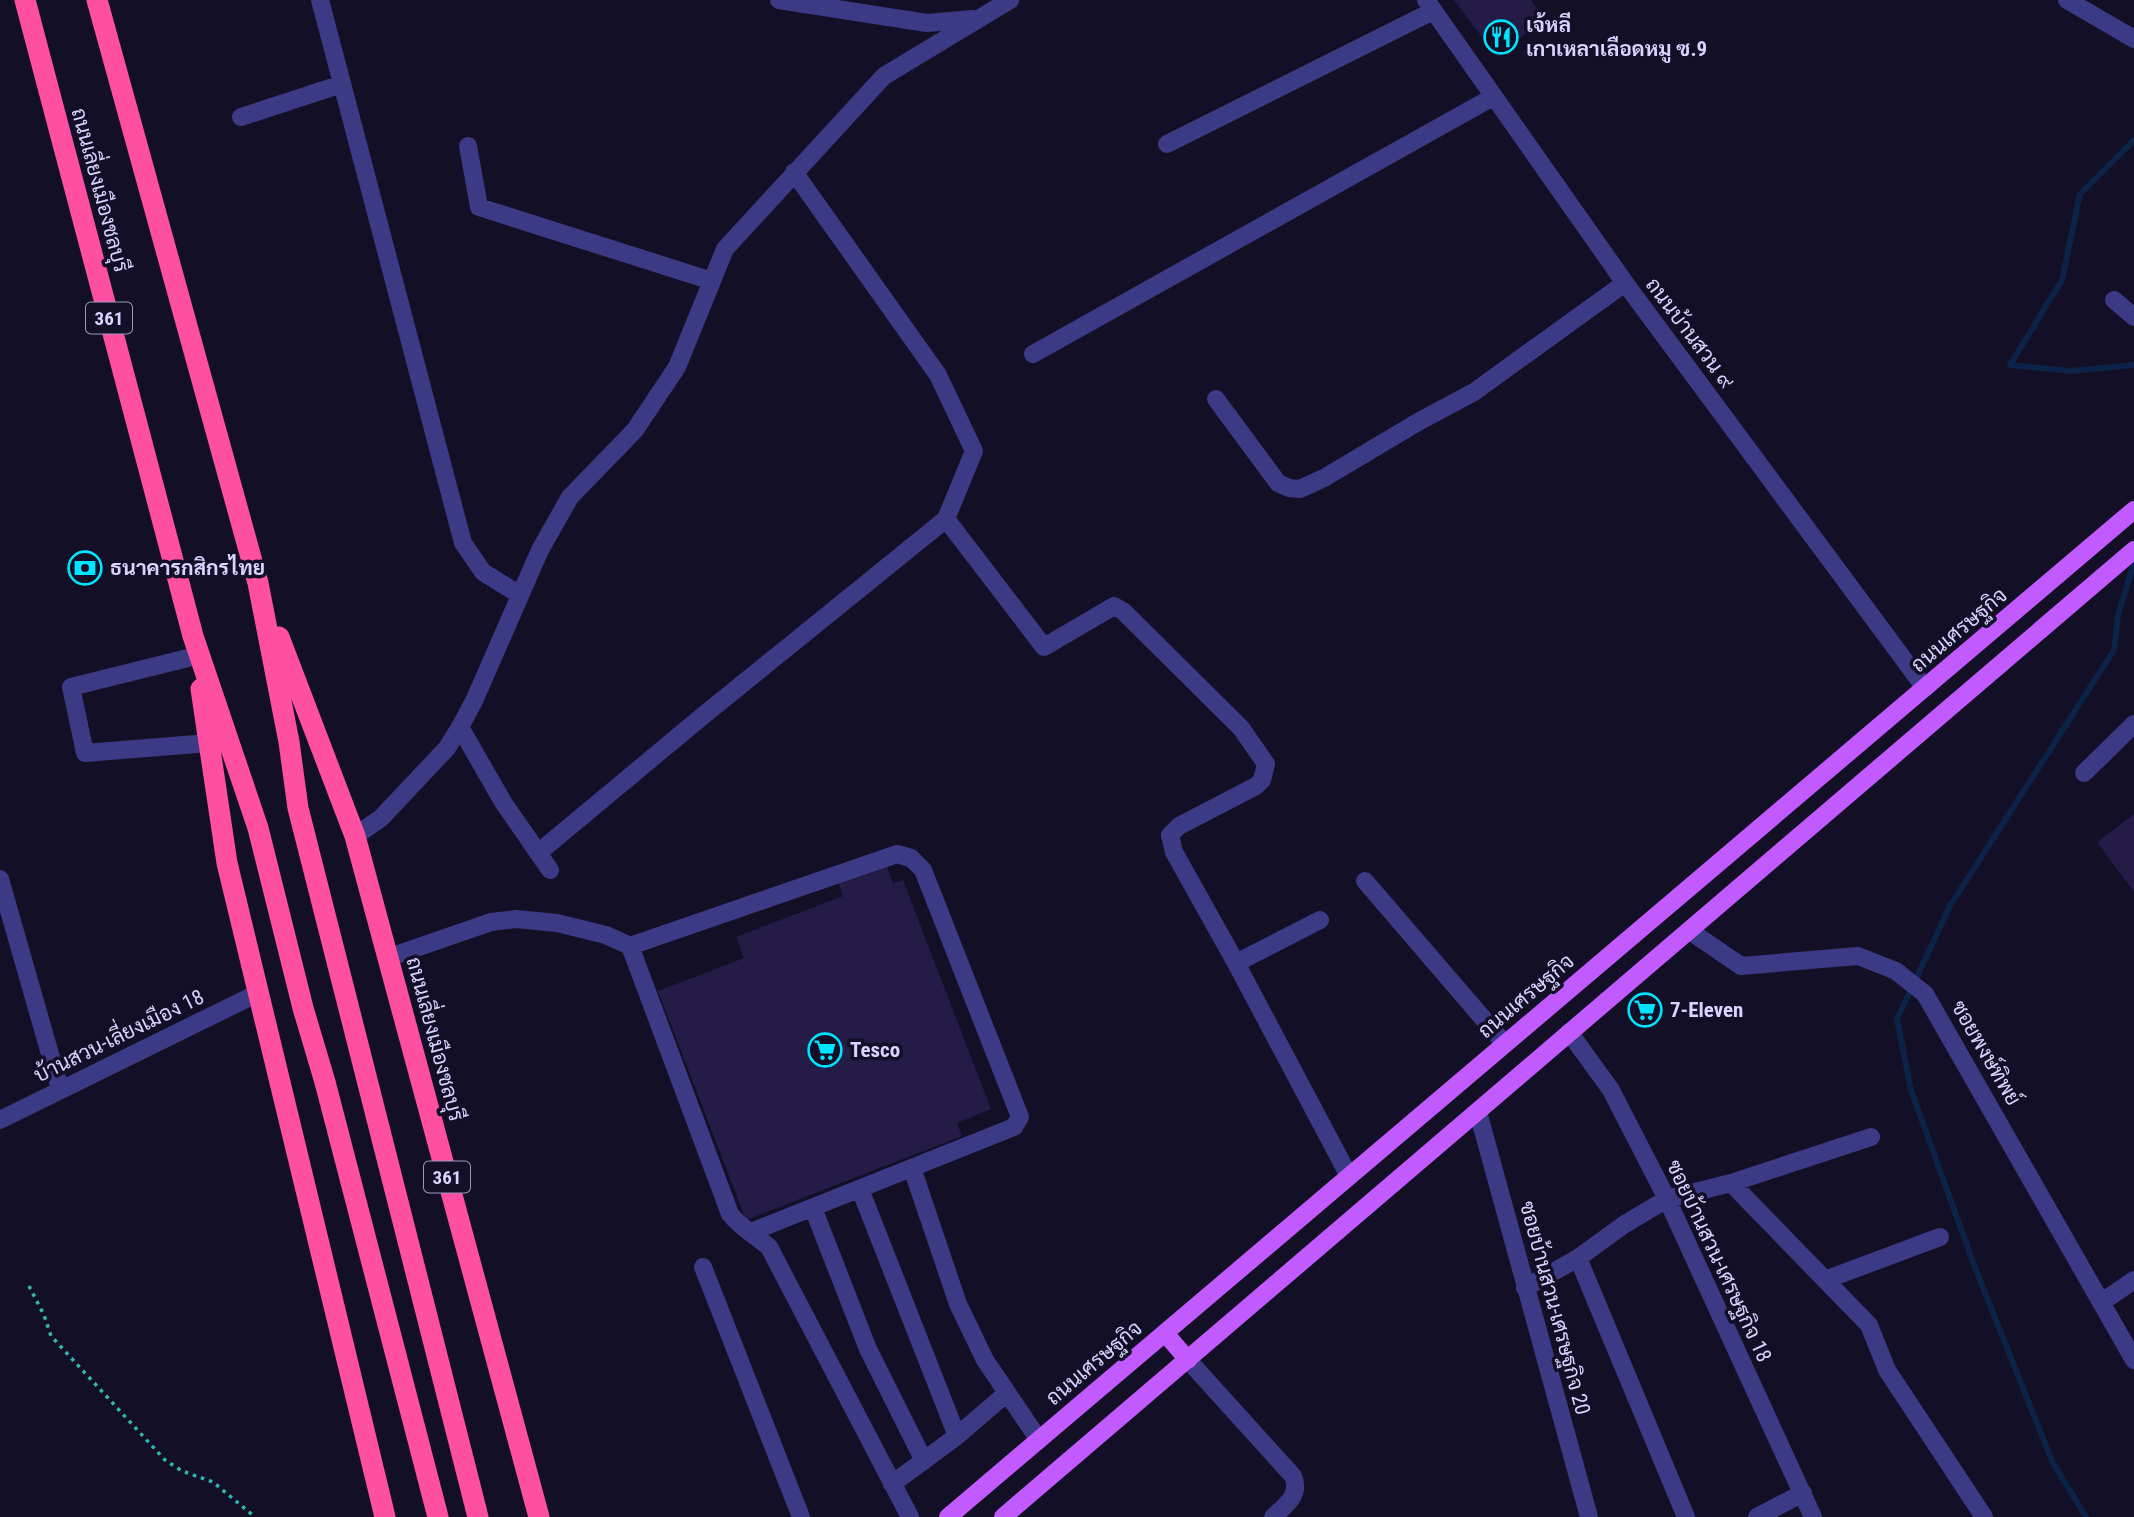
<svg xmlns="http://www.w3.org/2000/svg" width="2134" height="1517" viewBox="0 0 2134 1517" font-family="'Roboto Condensed',Sarabun,sans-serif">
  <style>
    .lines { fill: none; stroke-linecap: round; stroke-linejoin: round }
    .stream { stroke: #0c2248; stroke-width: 6 }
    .building { fill: #241b47 }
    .path { stroke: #2fb8b0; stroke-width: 3.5; stroke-dasharray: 3.5 5; stroke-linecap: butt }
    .minor { stroke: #3d3a85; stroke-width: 18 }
    .major { stroke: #c25bff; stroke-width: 18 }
    .highway { stroke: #ff4fa3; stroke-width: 21 }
    .labels { text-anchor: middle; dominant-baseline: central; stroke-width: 7; stroke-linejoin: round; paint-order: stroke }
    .shield { fill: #130f26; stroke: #9e99be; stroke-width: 2 }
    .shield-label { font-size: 19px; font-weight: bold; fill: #d9d4ff }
    .poi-label { font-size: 21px; font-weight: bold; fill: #d9d4ff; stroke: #130f26; text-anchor: start }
    .street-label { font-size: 21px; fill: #d9d4ff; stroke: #130f26 }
  </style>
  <rect width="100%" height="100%" fill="#130f26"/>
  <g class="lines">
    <path class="stream" d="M2134,140L2080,194L2062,280L2010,365L2071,371L2134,365
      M2086,1517L2052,1461L1974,1265L1911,1090L1897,1019L1950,906L2114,650L2118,615L2134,563"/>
  </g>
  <path class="building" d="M1454,0H1531L1544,18L1497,57Z
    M2134,814V892L2097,842Z
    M886,864L893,883L903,880L991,1109L957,1123L962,1136L746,1220L658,991L744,958L736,937L843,896L838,882Z"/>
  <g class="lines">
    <path class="path" d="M29,1286L44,1315L51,1336L165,1460L182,1471L213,1482L255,1517"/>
    <path class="minor" d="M320,0L463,543L483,572L520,595
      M779,0L927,23L973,19
      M1426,0L1625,283L1925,688
      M2067,0L2134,39
      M241,117L342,84
      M1167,144L1433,11
      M468,146L479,207L712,281
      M2114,300L2134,317
      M1033,354L1493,97
      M1216,399L1278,483L1289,488L1300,489L1324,478L1418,422L1474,392L1625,283
      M946,519L1044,647L1114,606L1123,611L1241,728L1266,764L1262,780L1256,786L1179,826L1170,835L1174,852L1236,963L1349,1176
      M196,656L71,687L85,753L209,743
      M460,727L503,802L550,870
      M2084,773L2134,724
      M355,836L381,818L447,748L460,727L474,701L540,550L570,497L635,430L677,367L725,249L884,76L1010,0
      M538,853L699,719L946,519L974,451L938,375L794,172
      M0,879L60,1089
      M1365,881L1505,1044
      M1690,931L1741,966L1858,956L1896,971L1925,994L2134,1360
      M630,946L897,854L911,858L923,870L1020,1117L1014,1127L751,1232
      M387,958L491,922L516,919L557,923L606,935L630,946L730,1214C741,1228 756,1236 769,1247L910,1517
      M1236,963L1320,920
      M1569,1032L1611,1090L1667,1199L1813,1517
      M1478,1112L1589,1517
      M0,1120L258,993
      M912,1168L958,1304L985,1360L1039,1440
      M1731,1183L1871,1137
      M860,1189L957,1436
      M813,1208L868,1349L924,1461
      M703,1267L801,1517
      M1825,1280L1940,1237
      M1525,1288L1578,1258
      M2102,1302L2134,1280
      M1188,1360L1293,1476C1301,1495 1286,1505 1273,1517
      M892,1484L957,1436L1007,1393
      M1686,1517L1578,1258L1625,1224L1667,1199L1731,1183L1869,1325L1887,1370L1984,1517
      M1757,1517L1803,1493"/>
    <path class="major" d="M1165,1333L1188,1360
      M948,1517L2134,510
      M1003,1517L2134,550"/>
    <path class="highway" d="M25,0L193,636L258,828L303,1008L325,1082L438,1517
      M97,0L258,583L289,742L298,808L478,1517
      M279,637L355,836L539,1517
      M201,689L227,863L385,1517"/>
  </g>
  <defs>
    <symbol id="restaurant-ring" viewBox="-11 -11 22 22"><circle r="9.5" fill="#130f26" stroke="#00e5ff" stroke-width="1.5"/><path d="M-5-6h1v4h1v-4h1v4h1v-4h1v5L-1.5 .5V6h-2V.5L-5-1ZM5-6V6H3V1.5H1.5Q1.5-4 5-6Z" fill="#00e5ff"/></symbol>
    <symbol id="bank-ring" viewBox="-11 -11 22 22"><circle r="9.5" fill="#130f26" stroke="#00e5ff" stroke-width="1.5"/><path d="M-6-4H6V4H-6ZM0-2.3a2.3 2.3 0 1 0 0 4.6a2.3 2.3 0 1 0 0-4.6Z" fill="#00e5ff"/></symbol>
    <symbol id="supermarket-ring" viewBox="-11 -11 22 22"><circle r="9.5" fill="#130f26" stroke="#00e5ff" stroke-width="1.5"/><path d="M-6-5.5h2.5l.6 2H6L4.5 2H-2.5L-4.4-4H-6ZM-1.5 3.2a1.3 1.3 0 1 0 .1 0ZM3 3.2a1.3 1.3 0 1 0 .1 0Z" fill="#00e5ff"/></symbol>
  </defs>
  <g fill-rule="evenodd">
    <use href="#restaurant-ring" x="1482" y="18" width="38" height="38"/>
    <use href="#bank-ring" x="66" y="549" width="38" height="38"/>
    <use href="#supermarket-ring" x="1626" y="991" width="38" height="38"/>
    <use href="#supermarket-ring" x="806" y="1031" width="38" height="38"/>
  </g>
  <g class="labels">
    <g class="shield">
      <rect x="86" y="302.5" width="46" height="31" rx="5"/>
      <rect x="424" y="1161.5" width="46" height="31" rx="5"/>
    </g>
    <g class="shield-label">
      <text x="109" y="318">361</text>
      <text x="447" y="1177">361</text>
    </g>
    <g class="poi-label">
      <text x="1526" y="25">เจ้หลี<tspan x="1526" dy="24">เกาเหลาเลือดหมู ซ.9</tspan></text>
      <text x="110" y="568">ธนาคารกสิกรไทย</text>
      <text x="1670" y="1010">7-Eleven</text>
      <text x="850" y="1050">Tesco</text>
    </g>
    <g class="street-label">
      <text transform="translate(100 190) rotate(75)">ถนนเลี่ยงเมืองชลบุรี</text>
      <text transform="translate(1690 333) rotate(53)">ถนนบ้านสวน ๙</text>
      <text transform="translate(1959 630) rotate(-40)">ถนนเศรษฐกิจ</text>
      <text transform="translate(1526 996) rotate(-40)">ถนนเศรษฐกิจ</text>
      <text transform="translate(119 1036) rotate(-26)">บ้านสวน-เลี่ยงเมือง 18</text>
      <text transform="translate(435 1039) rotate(75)">ถนนเลี่ยงเมืองชลบุรี</text>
      <text transform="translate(1986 1053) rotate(60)">ซอยพงษ์ทิพย์</text>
      <text transform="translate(1719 1261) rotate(65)">ซอยบ้านสวน-เศรษฐกิจ 18</text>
      <text transform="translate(1555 1308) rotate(75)">ซอยบ้านสวน-เศรษฐกิจ 20</text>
      <text transform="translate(1094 1363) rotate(-40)">ถนนเศรษฐกิจ</text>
    </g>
  </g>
</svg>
